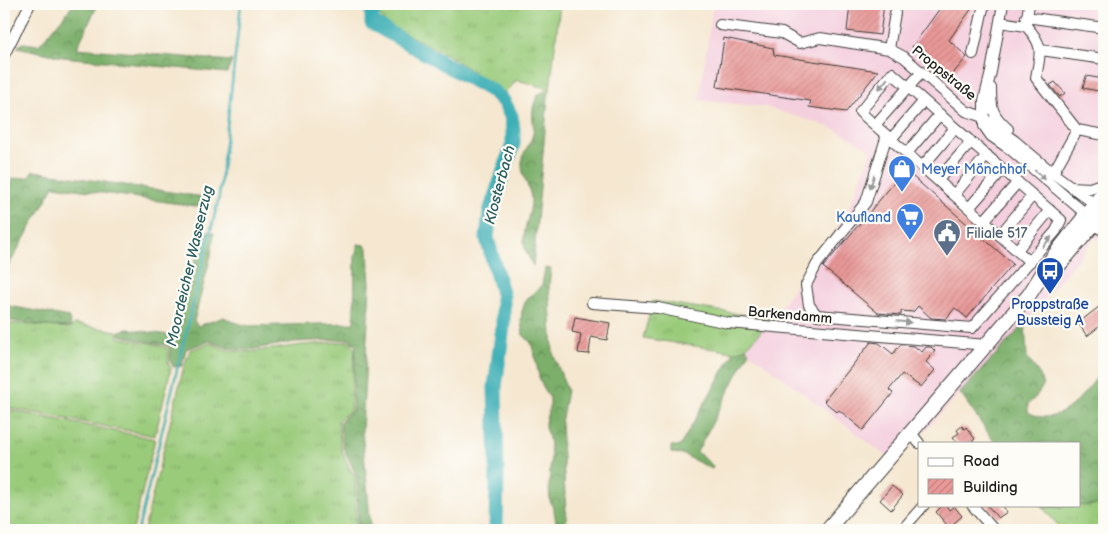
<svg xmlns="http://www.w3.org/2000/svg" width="1108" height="534" viewBox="0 0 1108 534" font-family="'Balsamiq Sans',sans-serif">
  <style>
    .built { fill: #f4cfde }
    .grass { fill: url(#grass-tufts); stroke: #5b744b }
    .forest { fill: url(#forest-crowns); stroke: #4c6643 }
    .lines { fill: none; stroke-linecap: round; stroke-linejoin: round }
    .stream { stroke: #3dafb6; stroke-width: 2.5 }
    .river { stroke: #3dafb6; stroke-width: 15 }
    .building { fill: url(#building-hatch) }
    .minor-casing { stroke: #3d3a37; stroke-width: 12 }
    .major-casing { stroke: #3d3a37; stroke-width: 16 }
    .minor { stroke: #fff; stroke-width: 10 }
    .major { stroke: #fff; stroke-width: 14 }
    .oneway { fill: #999 }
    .labels { text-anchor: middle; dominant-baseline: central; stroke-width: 4.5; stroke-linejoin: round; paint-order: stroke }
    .street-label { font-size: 14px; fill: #1c1c1c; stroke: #fdfcf7 }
    .shop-label { font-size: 14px; fill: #366cbe; stroke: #fdfcf7; text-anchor: start }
    .service-label { font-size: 14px; fill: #4e5e75; stroke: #fdfcf7; text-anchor: start }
    .transit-label { font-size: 14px; fill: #164399; stroke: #fdfcf7 }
    .water-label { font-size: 15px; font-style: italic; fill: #2b5e61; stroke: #fdfcf7 }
  </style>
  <defs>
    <pattern id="grass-tufts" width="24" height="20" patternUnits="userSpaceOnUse" patternTransform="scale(1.25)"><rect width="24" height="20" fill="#9acb7a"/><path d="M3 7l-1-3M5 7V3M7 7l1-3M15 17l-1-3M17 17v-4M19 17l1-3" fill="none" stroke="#84ae69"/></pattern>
    <pattern id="forest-crowns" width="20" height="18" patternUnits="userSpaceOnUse" patternTransform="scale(1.25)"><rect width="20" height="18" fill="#7baf6a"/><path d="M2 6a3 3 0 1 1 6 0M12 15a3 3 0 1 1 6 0" fill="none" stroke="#648e56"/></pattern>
    <pattern id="building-hatch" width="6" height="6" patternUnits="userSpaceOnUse" patternTransform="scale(1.25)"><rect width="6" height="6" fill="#e89897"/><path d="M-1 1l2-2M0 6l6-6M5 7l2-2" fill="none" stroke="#c68282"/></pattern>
  </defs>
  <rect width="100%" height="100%" fill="#fdfcf7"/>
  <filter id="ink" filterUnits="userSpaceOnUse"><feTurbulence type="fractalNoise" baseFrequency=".02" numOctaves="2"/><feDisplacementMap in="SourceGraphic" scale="10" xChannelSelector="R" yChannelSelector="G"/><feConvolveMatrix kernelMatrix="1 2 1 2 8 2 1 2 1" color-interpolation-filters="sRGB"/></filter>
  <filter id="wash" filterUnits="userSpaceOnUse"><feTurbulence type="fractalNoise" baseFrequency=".0096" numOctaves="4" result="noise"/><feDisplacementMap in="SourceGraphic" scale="20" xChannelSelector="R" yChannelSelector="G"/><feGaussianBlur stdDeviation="1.12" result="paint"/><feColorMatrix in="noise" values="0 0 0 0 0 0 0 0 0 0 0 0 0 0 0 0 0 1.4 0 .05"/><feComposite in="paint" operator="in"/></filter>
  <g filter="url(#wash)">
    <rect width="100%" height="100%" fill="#f5e7d0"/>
    <path class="built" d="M713,4H1104V238L1094,239L1025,323L897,461L886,456L749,352L746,348L773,319L808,267L846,216L872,150L833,128L766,107L699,100Z"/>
    <path class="grass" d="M379,4H560L550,89L517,80L505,93L449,56L385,23L378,14Z
      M653,301L773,319L746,348L734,352L643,338Z
      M4,323L70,328L75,324L117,331L118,337C133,341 155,342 168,349V362L171,369L155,436L4,407Z
      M351,341L355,349L350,411L338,420L341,448L349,467L355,476L356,530H144L183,370L190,350L211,343L226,350L249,352L303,345Z
      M4,409L155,439L133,530H4Z
      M1104,504V530H1062L1043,508Z"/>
    <path class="forest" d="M74,4H98L77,48L232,61L227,73L63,57L17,47L23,43L39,45Z
      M550,89L548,97L533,266C531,260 526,254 525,249C520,232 532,215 531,199C530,187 522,177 522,165C521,153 529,147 532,137C536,127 531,120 533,110C533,105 536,100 537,95Z
      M33,171L210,198L208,208L54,186L4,274V198L12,179L29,177Z
      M205,231L214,233L211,255L194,321L198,326L224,317L233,322L249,326L354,323L355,256L358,244L365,245L368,250L370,285L362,430L371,530H358L357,477L343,447L340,423L342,419L352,411L356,346L351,339L295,342L248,350L227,348L210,341L186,349L182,366L173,367L170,360V348L165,345L119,335V331L128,329L175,336L202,236Z
      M545,268L551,269L549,285L553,353L567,390L561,423L567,530H557L554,510L550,501L549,485L551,455L549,438L545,428V422L550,405V398L544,390L539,377L535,356L531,343L523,335L521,321L522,311L526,300L542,285Z
      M4,305L69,317L71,327L47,326L4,320Z
      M1025,323L1027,357L1040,375L1043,386L1035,398L1028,404V412C1061,431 1085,391 1104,369V504L1043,508L1041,505H1079V443H995L960,393Z
      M746,348L749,352L697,452L713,466L712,469L682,454L671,453V446H680L734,352Z"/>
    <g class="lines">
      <path class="stream" d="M138,530L219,197L241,4"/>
      <path class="river" d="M372,4V23L494,92L504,102L511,116L513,129V144L490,212L487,238L503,297V326L495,387L497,473L496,530"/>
    </g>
    <g id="blocks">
      <path class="building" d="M850,4H884L880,35L847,31Z
        M943,4H975L949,40L967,57L949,78L912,47Z
        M724,38L773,48L774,55L878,71L846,112L809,107L811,101L717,87Z
        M1086,76L1104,79V92L1083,88Z
        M1055,82L1065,93L1060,97L1050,85Z
        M905,170L1013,264L967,318L955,308L946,319L931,318L918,306L913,312L901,311V315L878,313L823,267Z
        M1104,303V323L1087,336L1078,323Z
        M575,317L610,323L607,340L591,337L589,354L578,353L581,334L572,332Z
        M871,342L879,343L893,354L900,345L914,346L922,352L926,347H931L935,351L926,362L935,370L921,387L902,374L889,390L893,393L863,430L839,410L837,412L824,401Z
        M962,426L964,429L966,427L975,439L970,443H958L953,437L959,433L957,430Z
        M892,486L903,495L891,510L880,500Z
        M943,505H946L949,510L954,506L962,516L954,523L960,530H951L936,512Z
        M987,505H1002L1007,512L998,518Z"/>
    </g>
  </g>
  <g filter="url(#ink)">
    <use href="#blocks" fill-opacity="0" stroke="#3d3a37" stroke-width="1"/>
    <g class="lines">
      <defs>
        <path id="minor" d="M1003,4L991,72L984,100V126L991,136L1011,150L1087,215L1099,228L1104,231
          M1029,4L1026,26C1045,46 1040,53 1036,78L1077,130L1104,135
          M1026,17L1104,28
          M1000,22L1026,26
          M720,25L782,33L800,43L820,38L889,49L904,57L966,111L983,117L991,124L1015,141L1053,173L1100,208
          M889,49L895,13
          M1041,50L1104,59
          M973,54L984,4
          M4,55L30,4
          M991,88C991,109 992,115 1008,129
          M875,125L921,73
          M887,135L866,202L817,264L806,285L809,305L817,315L972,328L1056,231L1061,220L892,73L860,112L1030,262
          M891,139L924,101
          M907,153L940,114
          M922,167L955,128
          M1053,173L1077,130
          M938,180L971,142
          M1072,187L1090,188L1104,183
          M954,195L987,155
          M969,208L1003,169
          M984,221L1018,182
          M1000,235L1033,195
          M1017,250L1050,210
          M592,303L658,308L728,323L987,345
          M911,433L919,443
          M972,505L994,530
          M902,530L924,505"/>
        <path id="major" d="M1048,278L1104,212
          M827,530L1029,295L1053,257L1104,192"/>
      </defs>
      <use href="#minor" class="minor-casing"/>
      <use href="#major" class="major-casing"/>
      <use href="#minor" class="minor"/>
      <use href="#major" class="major"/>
    </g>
    <defs><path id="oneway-solid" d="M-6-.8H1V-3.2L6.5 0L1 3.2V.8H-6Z" transform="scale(1.25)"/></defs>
    <g class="oneway">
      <use href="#oneway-solid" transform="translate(883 84) rotate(130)"/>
      <use href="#oneway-solid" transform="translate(1040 175) rotate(41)"/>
      <use href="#oneway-solid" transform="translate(872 182) rotate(107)"/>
      <use href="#oneway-solid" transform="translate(1047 242) rotate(-50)"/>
      <use href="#oneway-solid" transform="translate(904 322) rotate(5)"/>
    </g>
  </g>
  <defs>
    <symbol id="shop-pin" viewBox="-11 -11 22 30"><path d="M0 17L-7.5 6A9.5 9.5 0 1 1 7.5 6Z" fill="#3f7fe0" stroke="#fdfcf7"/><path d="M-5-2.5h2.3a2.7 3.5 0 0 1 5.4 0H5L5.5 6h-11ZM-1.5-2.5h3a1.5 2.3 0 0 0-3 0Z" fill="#fff"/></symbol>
    <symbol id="supermarket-pin" viewBox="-11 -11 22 30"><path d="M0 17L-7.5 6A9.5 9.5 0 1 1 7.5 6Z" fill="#3f7fe0" stroke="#fdfcf7"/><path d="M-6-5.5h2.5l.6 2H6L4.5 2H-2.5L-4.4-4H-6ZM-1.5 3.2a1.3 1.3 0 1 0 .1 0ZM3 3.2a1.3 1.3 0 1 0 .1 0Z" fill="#fff"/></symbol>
    <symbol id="civic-pin" viewBox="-11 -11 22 30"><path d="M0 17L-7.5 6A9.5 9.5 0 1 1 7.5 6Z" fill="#5c6f8a" stroke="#fdfcf7"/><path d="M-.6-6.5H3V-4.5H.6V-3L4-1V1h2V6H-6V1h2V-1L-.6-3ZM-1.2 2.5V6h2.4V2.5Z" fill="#fff"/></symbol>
    <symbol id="bus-pin" viewBox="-11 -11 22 30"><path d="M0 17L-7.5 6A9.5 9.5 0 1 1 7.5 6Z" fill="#1a4fb4" stroke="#fdfcf7"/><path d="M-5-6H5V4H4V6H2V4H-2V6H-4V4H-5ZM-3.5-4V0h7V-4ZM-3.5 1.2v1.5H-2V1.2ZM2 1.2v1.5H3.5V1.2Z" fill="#fff"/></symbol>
  </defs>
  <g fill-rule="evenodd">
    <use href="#shop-pin" x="886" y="153" width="32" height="43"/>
    <use href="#supermarket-pin" x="894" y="201" width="32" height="43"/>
    <use href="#civic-pin" x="931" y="217" width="32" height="43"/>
    <use href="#bus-pin" x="1034" y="255" width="32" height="43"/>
  </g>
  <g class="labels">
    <g class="street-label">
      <text transform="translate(944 73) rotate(39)">Proppstraße</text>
      <text transform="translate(790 315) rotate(5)">Barkendamm</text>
    </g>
    <g class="shop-label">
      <text x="921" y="169">Meyer Mönchhof</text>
      <text x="891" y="217" text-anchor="end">Kaufland</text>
    </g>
    <g class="service-label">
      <text x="966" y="233">Filiale 517</text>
    </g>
    <g class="transit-label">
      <text x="1050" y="304">Proppstraße<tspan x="1050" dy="16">Bussteig A</tspan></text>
    </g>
    <g class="water-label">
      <text transform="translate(500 185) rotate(-75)">Klosterbach</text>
      <text transform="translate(190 266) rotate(-77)">Moordeicher Wasserzug</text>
    </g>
  </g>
  <rect width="1108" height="534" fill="none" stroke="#fdfcf7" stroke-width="20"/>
  <rect x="918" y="442" width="162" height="65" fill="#fdfcf7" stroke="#a3a29f"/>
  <rect x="928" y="458" width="25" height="8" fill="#ffffff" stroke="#a3a29f"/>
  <text x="963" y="466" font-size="15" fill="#1c1c1c">Road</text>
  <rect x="928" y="479" width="25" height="15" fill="url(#building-hatch)" stroke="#a3a29f"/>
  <text x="963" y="492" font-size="15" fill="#1c1c1c">Building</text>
</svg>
